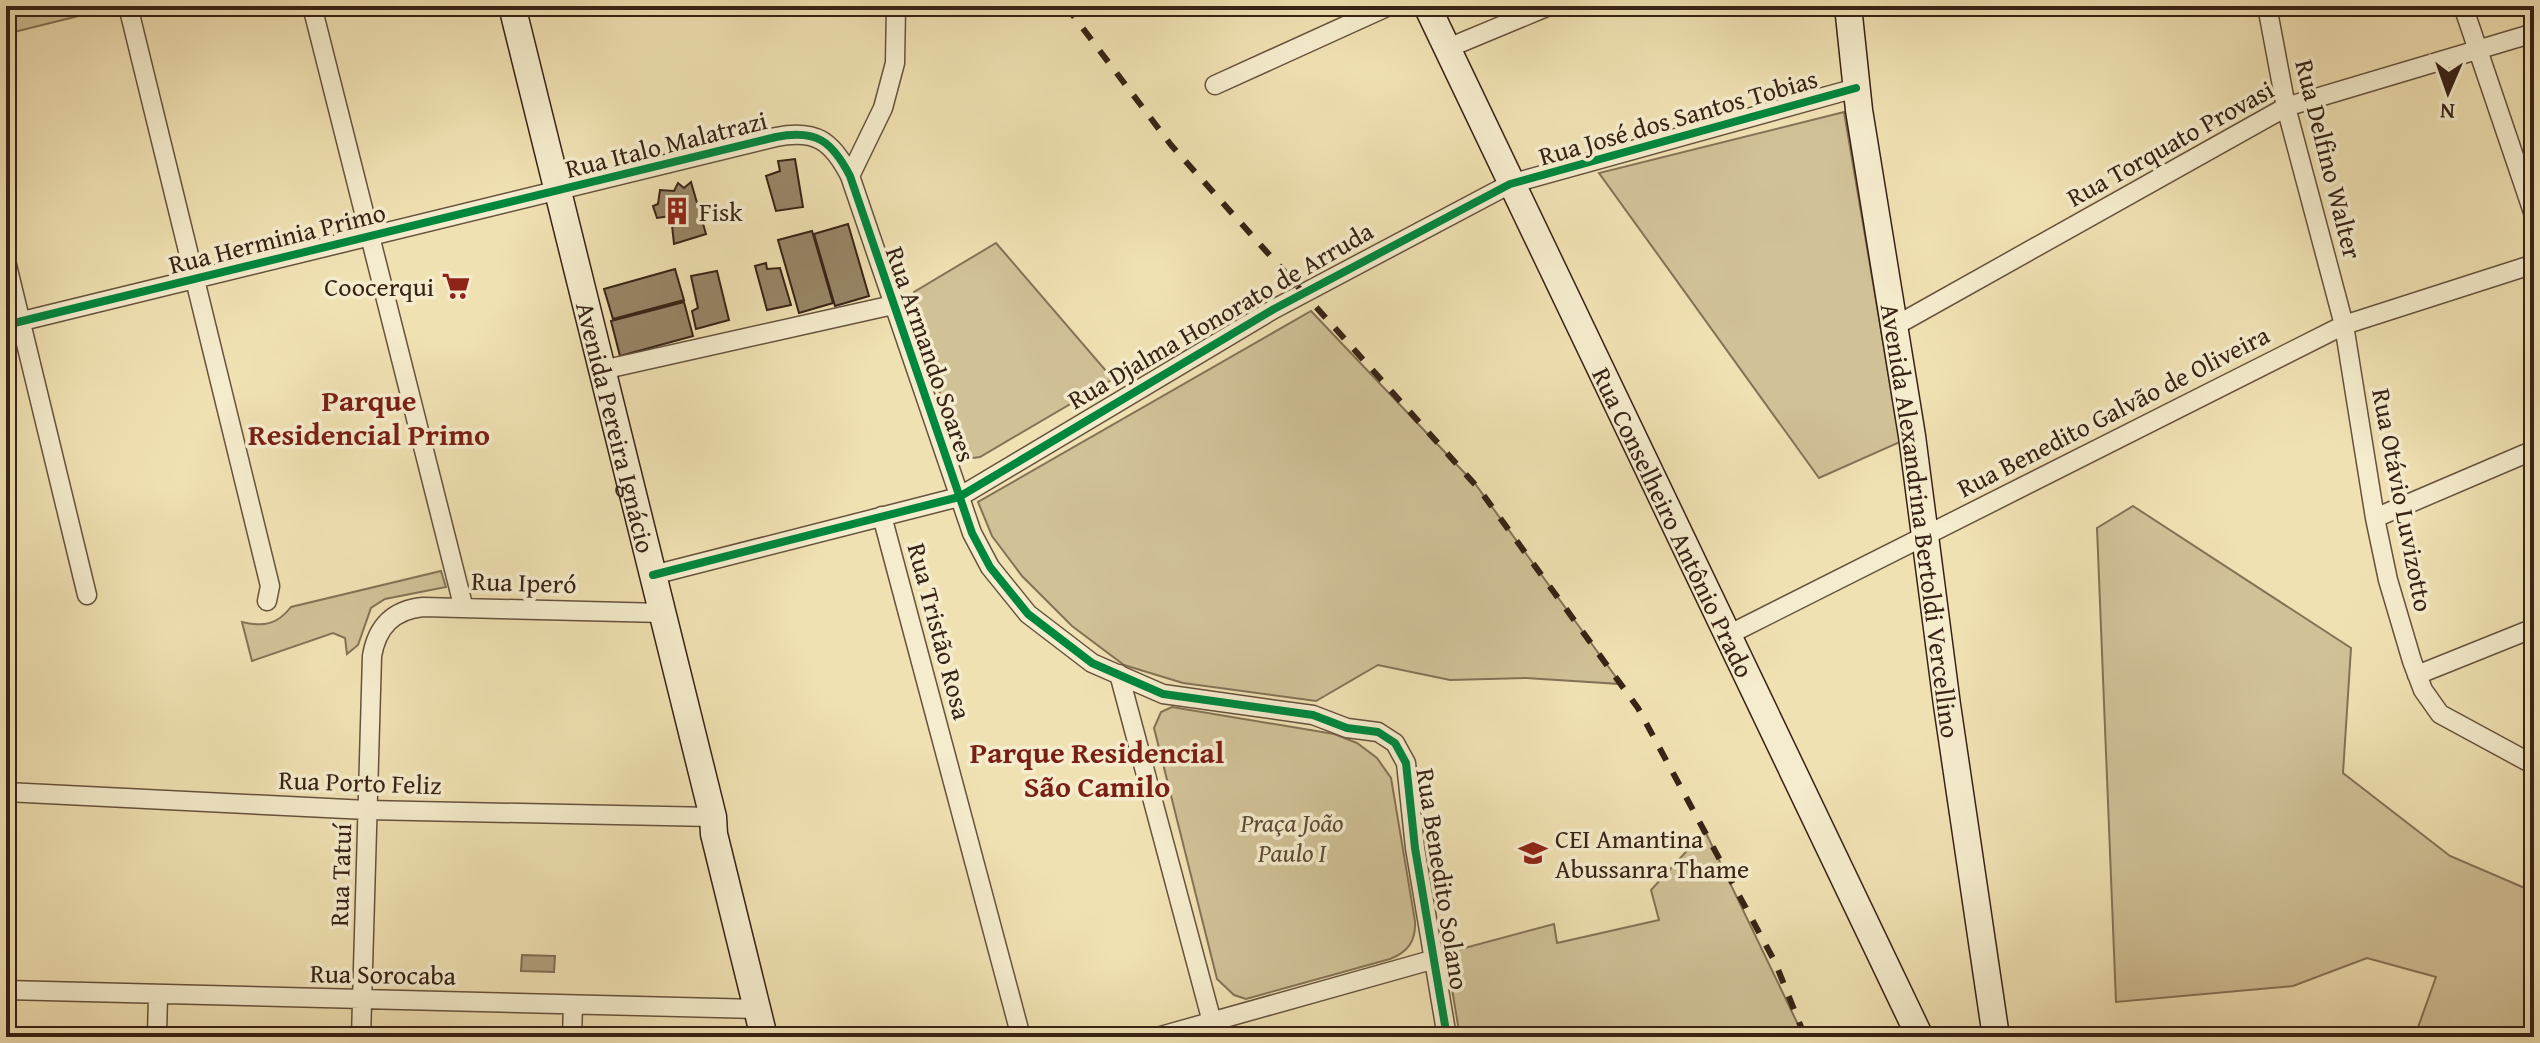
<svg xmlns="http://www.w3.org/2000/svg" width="2540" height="1043" viewBox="0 0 2540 1043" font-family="'Gentium Book Plus',serif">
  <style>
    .green { fill: #d1c197; stroke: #847256; stroke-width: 2 }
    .water { fill: #b1a07d; stroke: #816e54; stroke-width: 2 }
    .building { fill: #988567; stroke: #382216; stroke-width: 2 }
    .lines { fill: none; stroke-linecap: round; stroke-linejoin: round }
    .street-casing { stroke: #66523d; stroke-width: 21 }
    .secondary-casing { stroke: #382216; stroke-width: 29 }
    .street { stroke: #f5eccd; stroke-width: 18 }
    .secondary { stroke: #f5eccd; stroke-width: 26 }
    .rail { stroke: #382216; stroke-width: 6; stroke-dasharray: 14 14; stroke-linecap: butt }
    .cycleway-casing { stroke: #f5eccd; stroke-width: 13 }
    .cycleway { stroke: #00873e; stroke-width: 8 }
    .labels { text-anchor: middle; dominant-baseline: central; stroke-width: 7; stroke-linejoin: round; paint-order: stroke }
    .street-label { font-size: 26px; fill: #382216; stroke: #f5eccd }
    .poi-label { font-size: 26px; fill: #382216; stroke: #f5eccd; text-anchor: start }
    .park-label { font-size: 26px; font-style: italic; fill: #5e4a36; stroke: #f5eccd }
    .quarter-label { font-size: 30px; font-weight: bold; fill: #7a1f14; stroke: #f5eccd }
  </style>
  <rect width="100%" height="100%" fill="#f0e1b2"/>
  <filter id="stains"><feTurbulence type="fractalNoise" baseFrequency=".0025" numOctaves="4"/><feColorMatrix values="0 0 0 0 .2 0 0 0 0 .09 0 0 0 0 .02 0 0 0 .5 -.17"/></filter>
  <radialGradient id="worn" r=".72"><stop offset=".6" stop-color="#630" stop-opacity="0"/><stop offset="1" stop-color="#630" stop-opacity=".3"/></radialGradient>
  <path class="green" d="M6,6H119L6,34Z
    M1844,112L1900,442L1819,478L1599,173Z
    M996,243L1113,379L980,457C968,459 961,459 954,448L914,292Z
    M1311,311L1476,485L1621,684L1526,678L1450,680L1378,665L1316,701L1183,683L1124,665L1072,626L1022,576L992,536L978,502Z
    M2133,506L2351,648L2343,773L2450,856L2534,892V1037H2431L2417,1030L2436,977L2367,958L2293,986L2116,1002L2097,528Z
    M441,571L446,587L385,599L371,608L358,645L347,654L345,638L333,633L252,661L242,622C263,627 277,625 291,607Z
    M1172,707L1334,734L1357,743L1377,758L1391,778L1415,921C1416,941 1408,952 1390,959L1246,999L1234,995L1217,979L1154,728L1161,712Z
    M1705,831L1804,1037H1460L1446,953L1554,924L1557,943L1659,920L1651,890Z"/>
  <path class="water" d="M522,955L555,956L554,972L521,971Z"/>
  <path class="building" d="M795,159L803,207L776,211L766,176L780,171L778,161Z
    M691,182L706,234L674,244L671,216L657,218L653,206L658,204L660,190L674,191L678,183L684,188Z
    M848,224L869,296L835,306L814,234Z
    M812,231L833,303L799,313L778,240Z
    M766,263L767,269L780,268L791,305L767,310L755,266Z
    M675,269L684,300L613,319L604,289Z
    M717,271L729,320L696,329L692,311L698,308L691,276Z
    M684,302L693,336L620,356L611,321Z"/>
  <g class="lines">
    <defs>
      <path id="street" d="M128,6L270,586L267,601
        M312,6L463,605
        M2267,6L2286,107L2344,325L2375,518L2388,580L2412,661L2423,690L2440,714L2534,765
        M2463,6L2534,215
        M1448,48L1549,6
        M1215,85L1389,6
        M850,176L883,108L895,63L896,6
        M6,261L87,595
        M6,325L776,137C816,129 832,141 850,176L972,533L990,567L1028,614L1092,663L1163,694L1313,715L1347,728L1378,732L1395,743L1406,763L1415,848L1447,1037
        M1895,326L2286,107L2534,33
        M602,370L893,305
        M882,516L1021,1037
        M2375,518L2534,450
        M653,575L959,497L1274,309L1510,184L1856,88
        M1728,635L2344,325L2534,264
        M1119,674L1212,1022
        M2417,675L2534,628
        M6,792L367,810L713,817
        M6,990L758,1009
        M157,1037L158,994
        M361,1037L372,656C377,627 393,610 423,607L663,613
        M572,1037L573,1005
        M1157,1037L1435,959"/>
      <g id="secondary">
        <path id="s1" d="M512,6L713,817L714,834L764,1037"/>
        <path id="s2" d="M1427,6L1920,1037"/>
        <path id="s3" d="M1848,6L1859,110L1912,436L1947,705L1996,1037"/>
      </g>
    </defs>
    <use href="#street" class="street-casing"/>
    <use href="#secondary" class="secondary-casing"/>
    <use href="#street" class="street"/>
    <use href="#secondary" class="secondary"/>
    <path class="rail" d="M1066,6L1171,145L1479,489L1638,708L1775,962L1805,1037"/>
    <defs>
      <path id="cycleway" d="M6,325L776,137C816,129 832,141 850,176L972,533L990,567L1028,614L1092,663L1163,694L1313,715L1347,728L1378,732L1395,743L1406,763L1415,848L1447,1037
        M653,575L959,497L1274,309L1510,184L1856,88"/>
    </defs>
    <use href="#cycleway" class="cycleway-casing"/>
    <use href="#cycleway" class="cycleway"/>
  </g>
  <defs>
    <symbol id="building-bare" viewBox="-9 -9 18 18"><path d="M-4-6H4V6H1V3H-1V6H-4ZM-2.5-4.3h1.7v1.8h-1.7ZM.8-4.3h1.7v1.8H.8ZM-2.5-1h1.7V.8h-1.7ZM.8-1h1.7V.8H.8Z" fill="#8f2418" stroke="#f5eccd" stroke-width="2.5" paint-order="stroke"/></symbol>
    <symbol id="supermarket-bare" viewBox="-9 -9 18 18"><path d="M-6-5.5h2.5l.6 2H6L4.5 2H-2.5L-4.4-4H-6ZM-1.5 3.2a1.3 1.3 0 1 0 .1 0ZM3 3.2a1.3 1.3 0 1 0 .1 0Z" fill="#8f2418" stroke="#f5eccd" stroke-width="2.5" paint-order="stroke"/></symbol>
    <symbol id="school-bare" viewBox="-9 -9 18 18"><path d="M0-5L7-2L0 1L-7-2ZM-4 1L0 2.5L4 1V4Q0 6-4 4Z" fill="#8f2418" stroke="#f5eccd" stroke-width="2.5" paint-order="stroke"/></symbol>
  </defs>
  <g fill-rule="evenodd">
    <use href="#building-bare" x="657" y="191" width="40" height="40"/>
    <use href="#supermarket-bare" x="436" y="266" width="40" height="40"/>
    <use href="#school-bare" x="1513" y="833" width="40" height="40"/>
  </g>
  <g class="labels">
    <g class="street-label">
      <text transform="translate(1678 117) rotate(-16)">Rua José dos Santos Tobias</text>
      <text transform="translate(2170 143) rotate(-29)">Rua Torquato Provasi</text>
      <text transform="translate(666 144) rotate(-14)">Rua Italo Malatrazi</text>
      <text transform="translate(2329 159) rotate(76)">Rua Delfino Walter</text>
      <text transform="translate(277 238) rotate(-14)">Rua Herminia Primo</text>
      <text transform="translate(1220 315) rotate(-30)">Rua Djalma Honorato de Arruda</text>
      <text transform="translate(931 354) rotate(71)">Rua Armando Soares</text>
      <text transform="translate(2113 411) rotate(-27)">Rua Benedito Galvão de Oliveira</text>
      <text stroke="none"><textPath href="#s1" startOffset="434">Avenida Pereira Ignácio</textPath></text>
      <text transform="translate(2403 500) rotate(79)">Rua Otávio Luvizotto</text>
      <text stroke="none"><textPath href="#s2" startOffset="572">Rua Conselheiro Antônio Prado</textPath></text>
      <text stroke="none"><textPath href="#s3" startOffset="520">Avenida Alexandrina Bertoldi Vercellino</textPath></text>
      <text transform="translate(524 582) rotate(2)">Rua Iperó</text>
      <text transform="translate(940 631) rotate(75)">Rua Tristão Rosa</text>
      <text transform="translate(360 782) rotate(2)">Rua Porto Feliz</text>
      <text transform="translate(340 875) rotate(-88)">Rua Tatuí</text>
      <text transform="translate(1443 879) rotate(81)">Rua Benedito Solano</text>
      <text transform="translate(383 974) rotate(1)">Rua Sorocaba</text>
    </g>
    <g class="poi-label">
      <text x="699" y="211">Fisk</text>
      <text x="434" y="286" text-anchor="end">Coocerqui</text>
      <text x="1555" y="838">CEI Amantina<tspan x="1555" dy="30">Abussanra Thame</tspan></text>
    </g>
    <g class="park-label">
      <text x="1292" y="822">Praça João<tspan x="1292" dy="30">Paulo I</tspan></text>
    </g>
    <g class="quarter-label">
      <text x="369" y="400">Parque<tspan x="369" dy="34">Residencial Primo</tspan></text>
      <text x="1097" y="752">Parque Residencial<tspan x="1097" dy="34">São Camilo</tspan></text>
    </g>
  </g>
  <rect width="2540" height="1043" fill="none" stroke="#f0e1b2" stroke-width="32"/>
  <rect x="8" y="8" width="2524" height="1027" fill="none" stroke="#382216" stroke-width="4"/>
  <rect x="16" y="16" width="2508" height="1011" fill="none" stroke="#382216" stroke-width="2"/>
  <g transform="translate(2448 92) rotate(182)" stroke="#f5eccd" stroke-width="6" paint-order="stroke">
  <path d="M0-6L14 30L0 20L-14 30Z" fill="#382216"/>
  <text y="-12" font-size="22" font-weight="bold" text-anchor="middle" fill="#382216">N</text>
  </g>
  <rect width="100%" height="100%" filter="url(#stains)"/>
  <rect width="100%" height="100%" fill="url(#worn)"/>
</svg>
